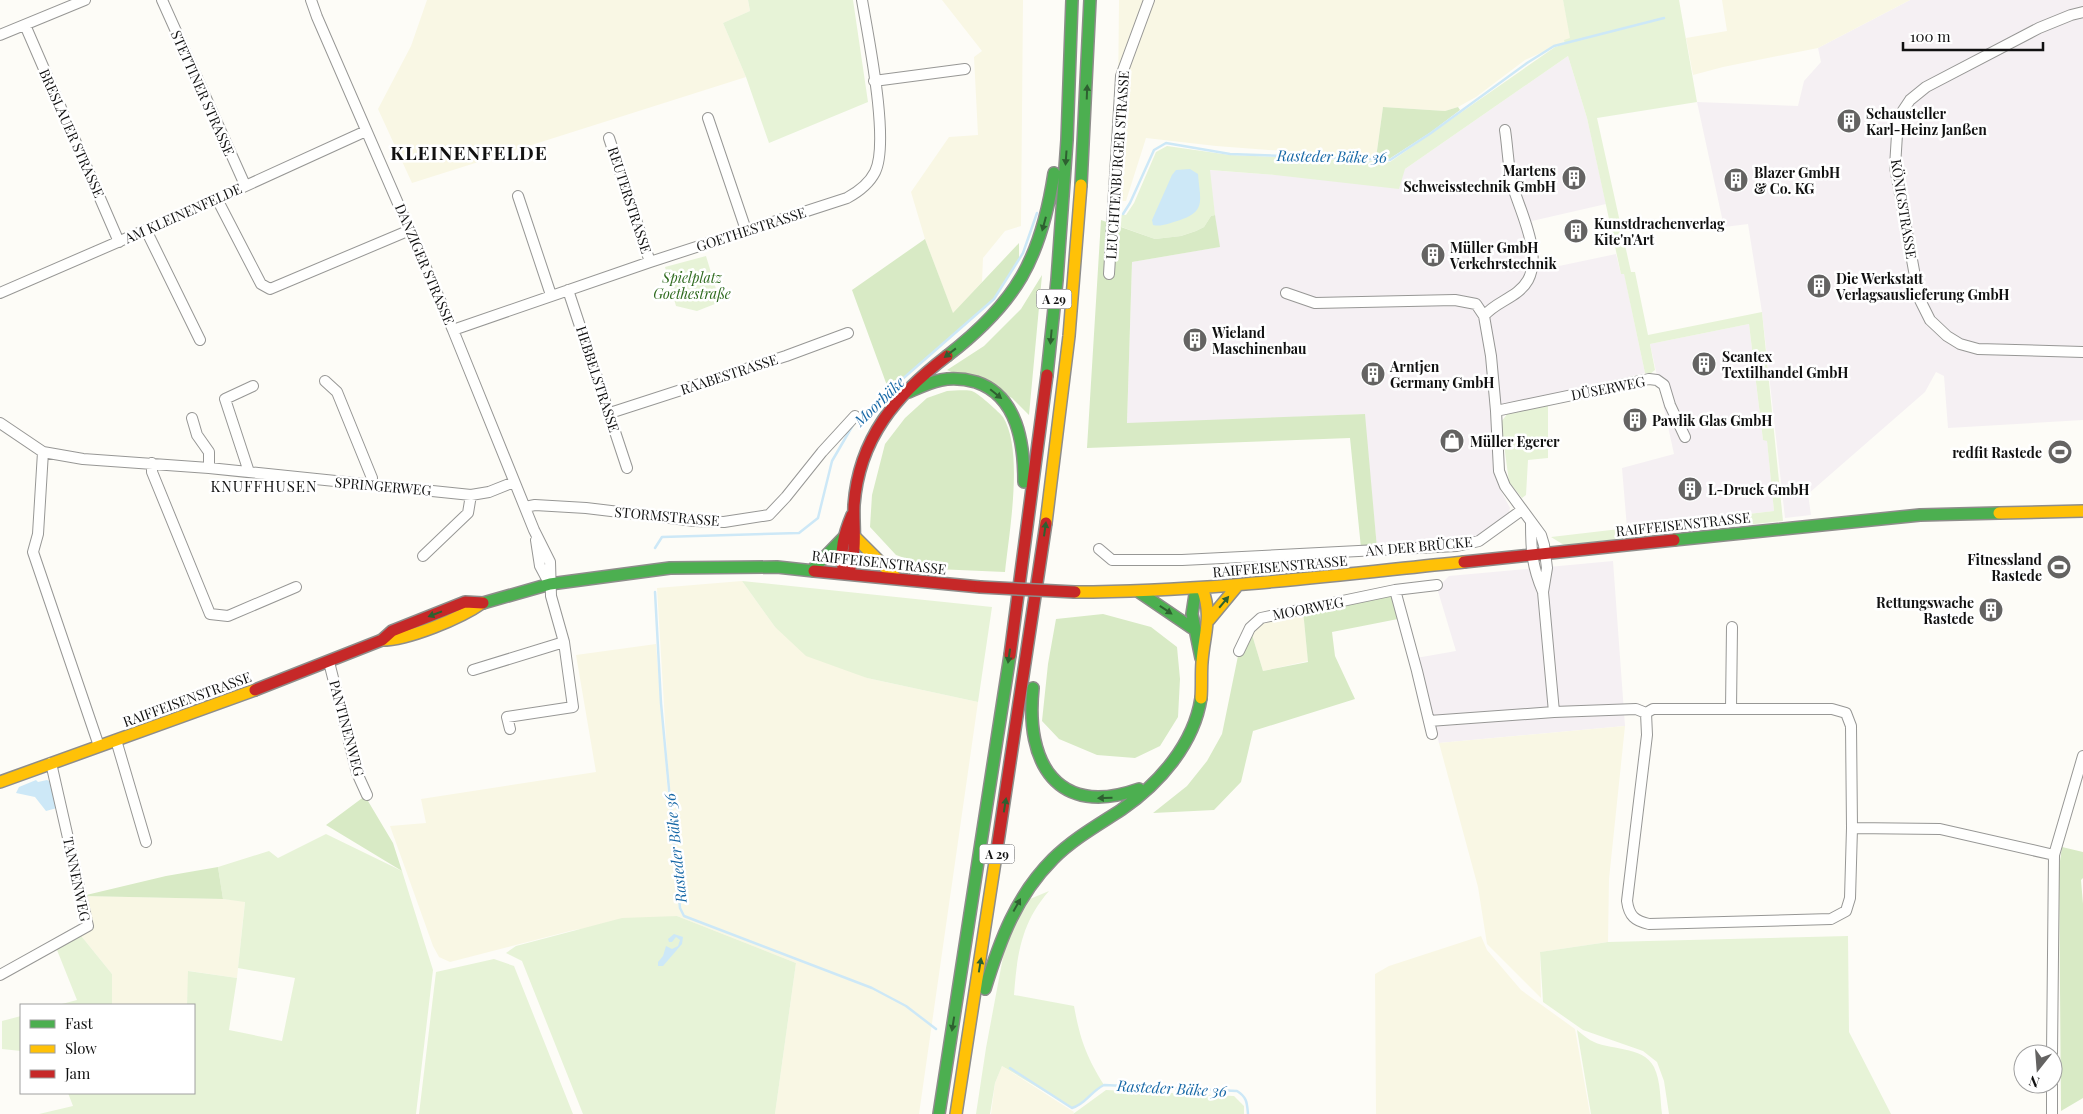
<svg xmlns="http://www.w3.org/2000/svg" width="2083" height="1114" viewBox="0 0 2083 1114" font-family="'Playfair Display',serif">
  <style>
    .industrial { fill: #f5f0f3 }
    .farmland { fill: #f9f7e4 }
    .green { fill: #e7f3d7 }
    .forest { fill: #d8eac5 }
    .water { fill: #cde8f7 }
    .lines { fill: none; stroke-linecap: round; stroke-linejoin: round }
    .stream { stroke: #cde8f7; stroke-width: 2.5 }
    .street-casing { stroke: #979795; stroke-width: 12 }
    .fast-casing { stroke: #8e8d8b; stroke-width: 14 }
    .slow-casing { stroke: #8e8d8b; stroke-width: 14 }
    .jam-casing { stroke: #8e8d8b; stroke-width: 14 }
    .street { stroke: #fffffe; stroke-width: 10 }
    .fast { stroke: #4caf50; stroke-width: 11 }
    .slow { stroke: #ffc107; stroke-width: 11 }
    .jam { stroke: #c62828; stroke-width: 11 }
    .jam-bridge-casing { stroke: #8e8d8b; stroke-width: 14; stroke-linecap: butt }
    .jam-bridge { stroke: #c62828; stroke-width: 11 }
    .oneway { fill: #2e6030 }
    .labels { text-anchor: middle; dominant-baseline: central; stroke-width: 5; stroke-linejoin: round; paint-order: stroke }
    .shield { fill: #fff; stroke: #585858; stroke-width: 1 }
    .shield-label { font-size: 12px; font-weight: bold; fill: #111 }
    .street-label { font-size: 14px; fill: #111; stroke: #fff }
    .poi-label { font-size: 14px; font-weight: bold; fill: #111; stroke: #fff; text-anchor: start }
    .park-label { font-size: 14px; font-style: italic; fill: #2f6b1f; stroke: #fff }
    .water-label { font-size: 15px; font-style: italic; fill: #1768a6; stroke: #fff }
    .neighbourhood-label { font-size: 15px; letter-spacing: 1px; fill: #111; stroke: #fff }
    .district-label { font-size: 19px; font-weight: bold; letter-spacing: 1px; fill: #111; stroke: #fff }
  </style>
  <rect width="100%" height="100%" fill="#fdfcf7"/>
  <path class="industrial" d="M1910,0H2083V420L1948,428L1944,376L1936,372L1925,392L1808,494L1811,515L1785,518L1762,312L1748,224L1724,227L1697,102L1798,106L1804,81L1821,62L1818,48Z
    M1568,56L1587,118L1606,204L1532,221L1540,270L1616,254L1621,274L1624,273L1645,373L1492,408L1495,470L1499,487L1510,508L1507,518L1477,538L1377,548L1364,414L1127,424L1132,262L1219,247L1209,170L1275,175L1405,169Z
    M1749,324L1763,440H1767L1774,511L1627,528L1622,468L1674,454L1650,344Z
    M1613,561L1625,726L1439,743L1416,658L1456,651L1437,588L1449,576Z"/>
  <path class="farmland" d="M427,0H748L750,11L723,23L746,77L412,183L378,109L411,46Z
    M942,0H1023L1021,226L1005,231L983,258L982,282L953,314L925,239L911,192L949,137L978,135L974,57L982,51Z
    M1119,0H1563L1571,39L1525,60L1476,97L1458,107L1445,111L1383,107L1376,158L1216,146L1146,138L1126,201H1117Z
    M1722,0H1910L1818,48L1723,67L1693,75L1686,38L1727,31Z
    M742,581L775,627L867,678L978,702L919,1114H775L796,963L677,916L574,930L450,962L439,957L433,946L390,826L426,823L421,799L596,772L576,655L656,644L674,872L657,588Z
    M1303,610L1308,661L1263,671L1250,628L1261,618Z
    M1625,726L1609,879L1608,942L1540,952L1541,998L1487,944L1478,887L1439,743Z
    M82,896L223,899L245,901L237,978L189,971L187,1005H112V974L78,932L88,926Z
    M1481,936L1487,950L1521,990L1575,1029L1590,1114H1376L1375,974L1389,966Z
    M1002,1066L1074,1112L1073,1114H991L995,1083Z"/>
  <path class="green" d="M748,0H853L868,102L769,143L746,77L723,23L750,11Z
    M1563,0H1679L1697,102L1597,118L1631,272H1635L1648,335L1762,312L1783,521L1564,545L1551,537L1774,511L1767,441L1763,440L1749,324L1650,344L1655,370L1650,374L1645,373L1624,274H1621L1587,118L1568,56L1405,169L1399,189L1275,175L1210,170L1215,215L1211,216L1204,227L1196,231L1181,236L1155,239L1116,225L1117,214L1126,215L1134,203L1156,152L1167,146L1230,155L1390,162L1555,47L1565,44L1564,40L1570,38Z
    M706,256L720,302L697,311L676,306L665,267Z
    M1548,405V458L1528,460L1526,495L1522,498L1509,482L1501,422L1508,413Z
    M742,581L992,607L978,702L867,678L806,656L775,627Z
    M326,834L402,871L433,970L416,1114H39L73,1106L68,1093H194V1005H187L188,971L237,978L229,1030L282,1041L295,978L238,968L245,902L223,899L218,867L269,851L278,858Z
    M1049,891C1021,923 1017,955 1014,995L1074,1006C1080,1039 1086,1056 1104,1085C1090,1092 1086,1104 1072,1108L1002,1066L995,1083L990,1114H976L986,1048L1006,941L1030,899Z
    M677,916L796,963L775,1114H583L522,961L506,953L516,946L622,918Z
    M78,932L112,974V1005H58L77,1000L55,945Z
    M1848,936L1849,1032L1891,1114H1669L1664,1081L1657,1062L1643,1051L1583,1030L1543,1002L1540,952L1608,942Z
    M494,959L514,966L573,1114H419L436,972Z
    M21,1016V1051L2,1049V1021Z
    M1577,1030C1581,1033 1585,1037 1590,1040C1608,1051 1643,1045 1654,1067C1661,1082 1660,1099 1662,1114H1591Z
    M1106,1090L1234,1096L1244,1106V1114H1073Z"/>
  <path class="forest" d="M1383,107L1445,111L1458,107L1460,110L1431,132L1389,159L1376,158Z
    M1215,215L1220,247L1132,262L1127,423L1365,414L1377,548H1361L1350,438L1087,448L1101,220L1155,239L1181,236L1196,231L1204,227L1211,216Z
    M925,239L953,313L1019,243V260L994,299L889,391L852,290Z
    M1042,275L1029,415L1012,398L947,370L984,346L1021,309Z
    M947,391C955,391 968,389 974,392C980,395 999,412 1003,417C1024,451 1009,533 1005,572L936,569L896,555L870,527L872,495L885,444L905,418L927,398Z
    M1395,590L1403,618L1332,632L1335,656L1355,699L1253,731L1241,782L1214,810L1153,813L1187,786L1207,761L1222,734L1239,651L1250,628L1263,671L1308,662L1303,610Z
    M1103,614L1151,627L1177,647L1180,679L1178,717L1160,746L1135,758L1097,755L1059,739L1042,721L1048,664L1056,619Z
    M365,796L393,843L402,871L326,825Z
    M2062,847L2083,852V878L2081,880L2083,904V1098L2061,1111L2059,868Z
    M218,867L223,899L82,896L166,876Z"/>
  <path class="water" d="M1190,169L1198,174C1200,201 1207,212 1177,221C1169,223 1162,227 1153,225L1152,220L1172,175L1176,170Z
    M36,780L38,782L47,780L51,782L57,808L46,811L35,797L16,793L19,787Z
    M674,934L683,937L682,944L663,966H658V962L663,956L666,946L672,949L678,946L680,940L676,937L672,942H669L668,939Z"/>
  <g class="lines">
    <path class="stream" d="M1123,214L1130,203L1154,150L1166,143L1230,154L1390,160L1431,133L1527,63L1554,46L1664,18
      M859,417L994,299L1023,253L1037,213
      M655,548L662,537L799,533L818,518L832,461L853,425
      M655,592L661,703L680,908L684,916L872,988L906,1006L936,1029
      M1010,1068L1072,1108C1086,1104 1090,1092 1104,1085L1237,1091C1247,1097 1247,1103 1248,1114"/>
    <defs>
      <path id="street" d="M162,0L245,185
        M311,0L317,17L453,330L534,530L550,562L551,596L564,642L573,707L507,717L510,729
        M2083,12L2071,15L2039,28L1926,87L1910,100L1898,118L1895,167L1919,298L1930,320L1947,336L1960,344L1978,349L2083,352
        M25,25L119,242
        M0,35L85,0
        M874,81L965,69
        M708,118L746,230
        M609,138L650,262
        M518,196L551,295
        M217,199L261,284L270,289L410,230
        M146,230L200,340
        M1109,274L1121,76L1149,0
        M568,290L627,468
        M0,293L217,199L366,131
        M1286,293L1315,303L1455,300L1476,304L1484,316L1491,356L1496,411L1499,471L1505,486L1541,535L1544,545L1547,568L1543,592L1554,712
        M1484,316C1496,301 1518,298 1528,280C1542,254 1521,213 1513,187C1508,169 1508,149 1505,130
        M453,330L650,262L847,198C858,192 869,184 875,172C890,142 868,36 862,0
        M325,381L337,392L372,478L371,485
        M1496,411L1649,379L1657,380L1664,385L1670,405L1685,437
        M610,413L786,356L848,333
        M192,418L197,435L209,452V468
        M0,423L43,452L83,459L209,468L471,495L489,492L514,482
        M43,452L38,534L33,552L99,746
        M152,463V472L210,614L228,616L296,587
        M249,472L225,399L253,386
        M525,507L535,505L586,508L695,521L724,522L769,515L786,497L822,452L855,416
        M1531,523C1531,551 1532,566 1543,592
        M536,540L540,566L549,583
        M1099,549L1112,560H1182L1457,546L1479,541L1522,510
        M423,556L468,513L471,495
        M1395,590L1417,671L1432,734
        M1239,651L1250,628L1261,618L1395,590L1437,585
        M329,662L357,773L367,795
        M473,670L564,642
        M1653,709H1832L1846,713L1851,726L1852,828L1850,898L1846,911L1831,919L1649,924C1635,921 1629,916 1627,901L1647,735L1646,713Z
        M1731,709L1732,627
        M1429,721L1554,712L1636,709L1646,713
        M116,740L146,842
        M1852,828L1940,829L2054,855
        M0,975L88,926L51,763
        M2052,1054L2054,855L2083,756
        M2052,1114V1084"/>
      <path id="fast" d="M1081,185L1090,0
        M947,356C1016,303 1041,259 1054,173
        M1047,375L1057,280L1067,140L1072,0
        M909,392C920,387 930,382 941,380C952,378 965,379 976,382C1018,396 1024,444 1024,482
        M1674,540L1920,515L1999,513
        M812,570L843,538
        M1196,588L1192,614L1201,658
        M1139,592L1192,628
        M483,603L550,584L670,568L777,567L814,571
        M1033,688C1025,763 1057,818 1139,789
        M985,989C1000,940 1016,896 1053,859C1073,839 1098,825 1121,810C1159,784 1194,744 1201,698
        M939,1114L1010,655"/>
      <path id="slow" d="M1999,513L2083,511
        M1046,523L1069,336L1081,185
        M856,538L896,578
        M1075,592C1205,592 1335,575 1464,562
        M1209,620L1238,585
        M382,640C408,640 461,618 482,603
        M1201,698C1202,686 1201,674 1202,662C1204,634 1213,616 1202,588
        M0,782L255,690
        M956,1114L997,849"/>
      <path id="jam" d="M1464,562L1674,540
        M814,571L980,587
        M844,573C839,552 844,534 852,515
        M848,573C858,550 853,529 854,505C859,438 896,395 947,356
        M1010,655L1047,375
        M255,690L382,640L392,631L465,602L483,603
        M997,849L1046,523"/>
    </defs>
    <use href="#street" class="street-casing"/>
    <use href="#fast" class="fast-casing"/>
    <use href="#slow" class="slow-casing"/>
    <use href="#jam" class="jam-casing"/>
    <use href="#street" class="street"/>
    <use href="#fast" class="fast"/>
    <use href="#slow" class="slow"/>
    <use href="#jam" class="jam"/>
    <defs>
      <path id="jam-bridge" d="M980,587L1075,592"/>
    </defs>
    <use href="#jam-bridge" class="jam-bridge-casing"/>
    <use href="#jam-bridge" class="jam-bridge"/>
  </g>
  <defs><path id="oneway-solid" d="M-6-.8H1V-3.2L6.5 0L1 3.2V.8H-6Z" transform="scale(1.25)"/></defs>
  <g class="oneway">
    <use href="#oneway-solid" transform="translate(1087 92) rotate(-88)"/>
    <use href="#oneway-solid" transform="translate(1066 158) rotate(94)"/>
    <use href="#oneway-solid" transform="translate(1044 224) rotate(105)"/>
    <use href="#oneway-solid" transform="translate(1051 337) rotate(95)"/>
    <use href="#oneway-solid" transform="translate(950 353) rotate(142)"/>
    <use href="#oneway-solid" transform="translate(996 394) rotate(39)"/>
    <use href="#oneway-solid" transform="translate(1045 529) rotate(-82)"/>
    <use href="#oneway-solid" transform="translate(1224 602) rotate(-50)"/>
    <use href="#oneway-solid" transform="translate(1166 610) rotate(34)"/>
    <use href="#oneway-solid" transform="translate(435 614) rotate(159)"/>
    <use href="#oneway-solid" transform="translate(1009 656) rotate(98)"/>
    <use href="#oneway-solid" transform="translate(1105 798) rotate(178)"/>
    <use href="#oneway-solid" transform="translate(1005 805) rotate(-81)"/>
    <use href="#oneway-solid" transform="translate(1017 905) rotate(-61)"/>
    <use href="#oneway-solid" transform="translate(980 965) rotate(-81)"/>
    <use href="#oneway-solid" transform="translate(953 1024) rotate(99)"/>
  </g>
  <defs>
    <symbol id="building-disc" viewBox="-11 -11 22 22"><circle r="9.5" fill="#646362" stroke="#fff"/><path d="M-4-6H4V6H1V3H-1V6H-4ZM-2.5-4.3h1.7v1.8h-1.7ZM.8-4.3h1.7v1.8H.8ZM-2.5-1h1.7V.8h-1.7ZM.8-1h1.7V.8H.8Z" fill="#fff"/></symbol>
    <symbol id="shop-disc" viewBox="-11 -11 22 22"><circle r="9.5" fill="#646362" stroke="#fff"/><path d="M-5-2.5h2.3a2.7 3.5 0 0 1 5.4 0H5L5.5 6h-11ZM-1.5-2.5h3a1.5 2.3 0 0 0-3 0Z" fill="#fff"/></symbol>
    <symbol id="stadium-disc" viewBox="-11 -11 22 22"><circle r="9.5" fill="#646362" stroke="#fff"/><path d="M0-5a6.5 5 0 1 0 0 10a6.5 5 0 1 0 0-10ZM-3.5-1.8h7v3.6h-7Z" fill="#fff"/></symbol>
  </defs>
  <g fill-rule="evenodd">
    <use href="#building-disc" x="1835" y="107" width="28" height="28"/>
    <use href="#building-disc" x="1560" y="164" width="28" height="28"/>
    <use href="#building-disc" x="1722" y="166" width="28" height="28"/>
    <use href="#building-disc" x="1562" y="217" width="28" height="28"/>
    <use href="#building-disc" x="1419" y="241" width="28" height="28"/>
    <use href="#building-disc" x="1805" y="272" width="28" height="28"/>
    <use href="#building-disc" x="1181" y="326" width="28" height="28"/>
    <use href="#building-disc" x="1690" y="350" width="28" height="28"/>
    <use href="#building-disc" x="1359" y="360" width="28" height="28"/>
    <use href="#building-disc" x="1621" y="406" width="28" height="28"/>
    <use href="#shop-disc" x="1438" y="427" width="28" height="28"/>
    <use href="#stadium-disc" x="2046" y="438" width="28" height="28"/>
    <use href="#building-disc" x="1676" y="475" width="28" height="28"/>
    <use href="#stadium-disc" x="2045" y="553" width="28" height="28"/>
    <use href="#building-disc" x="1977" y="596" width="28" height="28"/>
  </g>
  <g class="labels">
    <g class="shield">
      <rect x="1036.5" y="289.5" width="35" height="19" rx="4"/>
      <rect x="979.5" y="844.5" width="35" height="19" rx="4"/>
    </g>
    <g class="shield-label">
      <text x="1054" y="299">A 29</text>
      <text x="997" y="854">A 29</text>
    </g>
    <g class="street-label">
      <text transform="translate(203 93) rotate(66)">STETTINER STRASSE</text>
      <text transform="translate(72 133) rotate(66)">BRESLAUER STRASSE</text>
      <text transform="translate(1117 165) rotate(-86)">LEUCHTENBURGER STRASSE</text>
      <text transform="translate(630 200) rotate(72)">REUTERSTRASSE</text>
      <text transform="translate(1904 209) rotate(81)">KÖNIGSTRASSE</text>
      <text transform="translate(183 213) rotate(-24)">AM KLEINENFELDE</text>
      <text transform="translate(751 229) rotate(-18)">GOETHESTRASSE</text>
      <text transform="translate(425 264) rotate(67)">DANZIGER STRASSE</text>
      <text transform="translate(729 374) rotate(-18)">RAABESTRASSE</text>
      <text transform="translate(598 379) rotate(72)">HEBBELSTRASSE</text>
      <text transform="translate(1608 388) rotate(-11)">DÜSERWEG</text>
      <text transform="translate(383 486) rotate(5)">SPRINGERWEG</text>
      <text transform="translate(667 516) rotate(5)">STORMSTRASSE</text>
      <text transform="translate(1683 524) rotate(-6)">RAIFFEISENSTRASSE</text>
      <text transform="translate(1419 546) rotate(-5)">AN DER BRÜCKE</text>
      <text transform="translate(879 562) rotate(6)">RAIFFEISENSTRASSE</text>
      <text transform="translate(1280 566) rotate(-5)">RAIFFEISENSTRASSE</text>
      <text transform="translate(1308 608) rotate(-11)">MOORWEG</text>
      <text transform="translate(187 699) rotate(-20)">RAIFFEISENSTRASSE</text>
      <text transform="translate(347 728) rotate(75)">PANTINENWEG</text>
      <text transform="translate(77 879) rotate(78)">TANNENWEG</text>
    </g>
    <g class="poi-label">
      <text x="1866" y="113">Schausteller<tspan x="1866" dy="16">Karl-Heinz Janßen</tspan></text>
      <text x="1556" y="170" text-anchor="end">Martens<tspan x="1556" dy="16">Schweisstechnik GmbH</tspan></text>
      <text x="1754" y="172">Blazer GmbH<tspan x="1754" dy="16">&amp; Co. KG</tspan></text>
      <text x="1594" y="223">Kunstdrachenverlag<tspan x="1594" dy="16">Kite'n'Art</tspan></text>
      <text x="1450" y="247">Müller GmbH<tspan x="1450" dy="16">Verkehrstechnik</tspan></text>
      <text x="1836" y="278">Die Werkstatt<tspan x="1836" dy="16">Verlagsauslieferung GmbH</tspan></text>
      <text x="1212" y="332">Wieland<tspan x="1212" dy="16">Maschinenbau</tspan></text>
      <text x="1722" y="356">Scantex<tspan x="1722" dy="16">Textilhandel GmbH</tspan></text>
      <text x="1390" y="366">Arntjen<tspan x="1390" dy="16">Germany GmbH</tspan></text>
      <text x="1652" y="420">Pawlik Glas GmbH</text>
      <text x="1470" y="441">Müller Egerer</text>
      <text x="2042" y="452" text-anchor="end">redfit Rastede</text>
      <text x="1708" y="489">L-Druck GmbH</text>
      <text x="2042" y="559" text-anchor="end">Fitnessland<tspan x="2042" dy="16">Rastede</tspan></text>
      <text x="1974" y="602" text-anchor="end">Rettungswache<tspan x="1974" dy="16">Rastede</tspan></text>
    </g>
    <g class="park-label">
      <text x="692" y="277">Spielplatz<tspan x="692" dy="16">Goethestraße</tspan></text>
    </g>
    <g class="water-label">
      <text transform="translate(1332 156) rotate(1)">Rasteder Bäke 36</text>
      <text transform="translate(879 401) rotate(-44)">Moorbäke</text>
      <text transform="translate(675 848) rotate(-96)">Rasteder Bäke 36</text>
      <text transform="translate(1172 1088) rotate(3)">Rasteder Bäke 36</text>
    </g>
    <g class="neighbourhood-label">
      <text x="264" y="486">KNUFFHUSEN</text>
    </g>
    <g class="district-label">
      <text x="469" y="152">KLEINENFELDE</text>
    </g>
  </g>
  <rect x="20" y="1004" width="175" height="90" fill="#ffffff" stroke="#a0a0a0"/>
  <rect x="30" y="1020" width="25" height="8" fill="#4caf50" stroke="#a0a0a0"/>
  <text x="65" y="1029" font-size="15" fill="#111111">Fast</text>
  <rect x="30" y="1045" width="25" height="8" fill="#ffc107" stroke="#a0a0a0"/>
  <text x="65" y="1054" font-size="15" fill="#111111">Slow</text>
  <rect x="30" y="1070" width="25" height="8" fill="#c62828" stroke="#a0a0a0"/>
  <text x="65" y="1079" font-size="15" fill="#111111">Jam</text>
  <g transform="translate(2038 1069) rotate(197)"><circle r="24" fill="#ffffff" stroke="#a0a0a0"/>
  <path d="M0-4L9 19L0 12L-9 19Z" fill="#646362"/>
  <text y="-8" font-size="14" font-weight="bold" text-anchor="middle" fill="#111111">N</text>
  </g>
  <path d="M1903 42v8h140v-8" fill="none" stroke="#111111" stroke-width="2.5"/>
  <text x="1910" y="42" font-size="15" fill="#111111" stroke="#ffffff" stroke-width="4" paint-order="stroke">100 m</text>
</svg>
